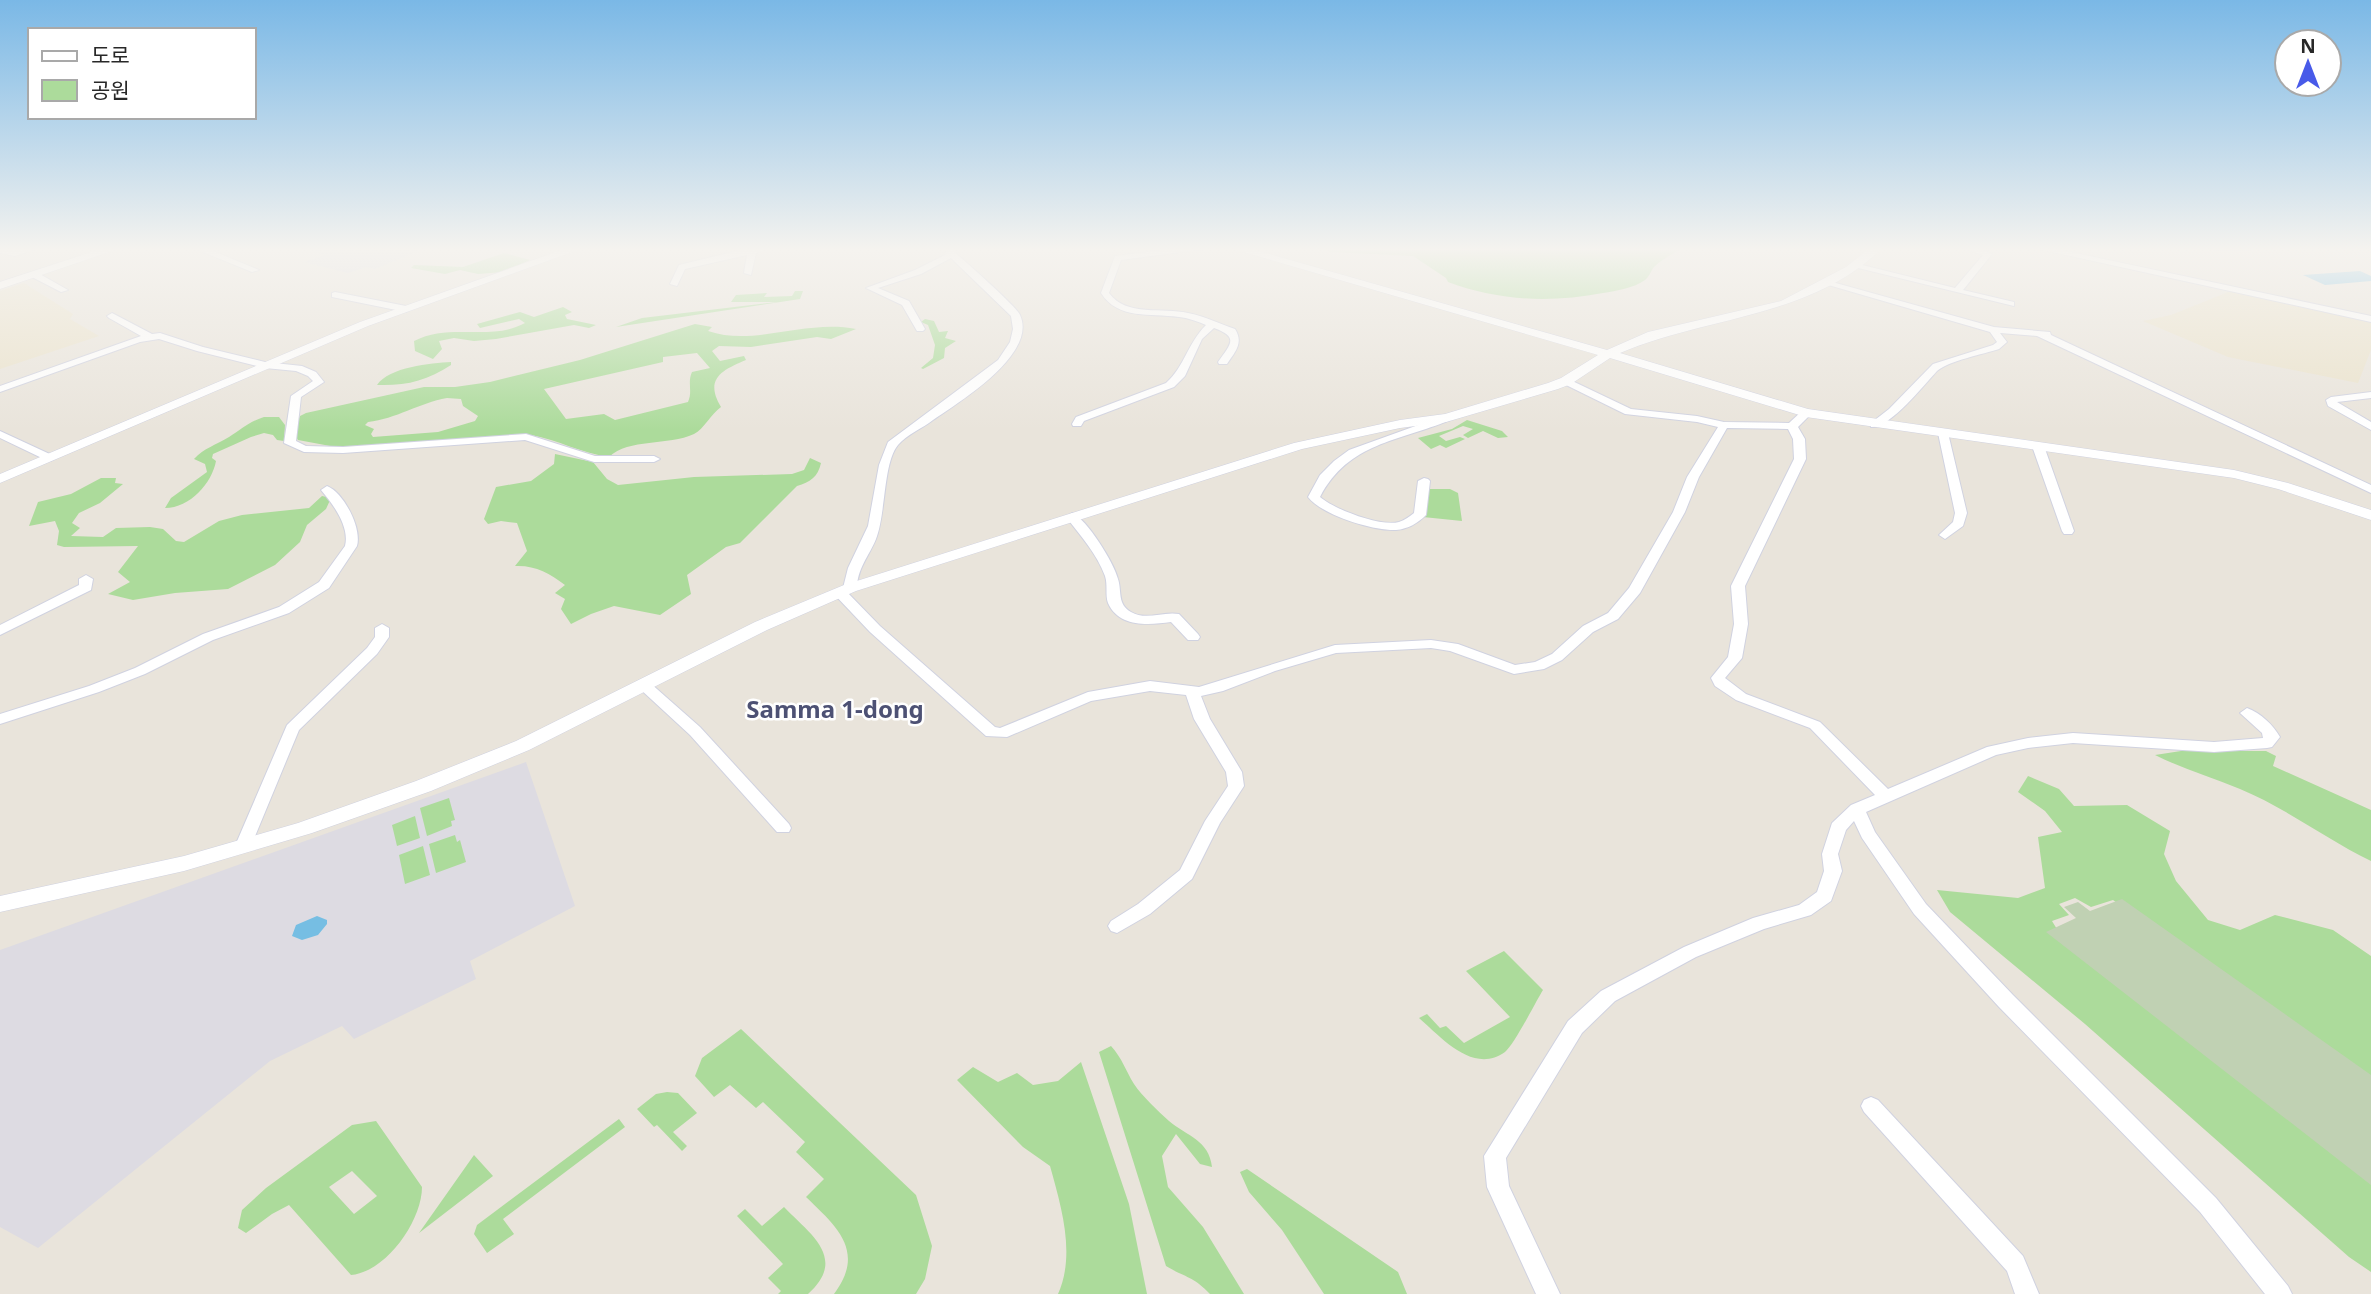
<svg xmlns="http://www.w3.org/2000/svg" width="2371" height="1294" viewBox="0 0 2371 1294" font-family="'Noto Sans','Noto Sans KR',sans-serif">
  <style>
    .industrial { fill: #dddbe2 }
    .education { fill: #eae2cb }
    .green { fill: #acdb9b; fill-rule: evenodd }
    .cemetery { fill: #c0d1b3 }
    .water { fill: #76bee3 }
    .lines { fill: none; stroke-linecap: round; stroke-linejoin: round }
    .minor-casing { stroke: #d0d2e0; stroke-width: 2 }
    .tertiary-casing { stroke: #d0d2e0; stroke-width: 1 }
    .minor { fill: #fff; fill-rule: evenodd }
    .tertiary { fill: #fff; fill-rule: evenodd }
    .labels { text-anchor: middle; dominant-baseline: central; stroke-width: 5; stroke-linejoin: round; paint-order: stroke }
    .quarter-label { font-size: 24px; font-weight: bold; fill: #4d5174; stroke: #fff }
  </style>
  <rect width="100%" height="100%" fill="#e9e4db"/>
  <path class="industrial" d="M304,248H427L375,269L366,267L348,273L304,262L325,255Z
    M526,762L575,906L470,961L476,979L354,1039L342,1026L270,1061L38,1248L0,1227V950Z"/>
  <path class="education" d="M24,283L73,314L70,319L99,336L0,369V291Z
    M2233,290L2371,320V350L2358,383L2228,357L2143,321L2171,315Z"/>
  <path class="green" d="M1323,248H1681C1673,254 1661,260 1654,267C1651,271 1649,277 1645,280C1634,288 1616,291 1603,293C1550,303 1499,301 1448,282L1446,278L1413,256L1330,252Z
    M504,253L530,260L503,272L478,274L460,270L445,274L411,268L414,265L463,267Z
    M795,291H803L800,299L616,327L642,318L777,302H731L736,295L767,293L764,297L792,296Z
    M563,307L572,312L565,315L567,319L596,325L589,328L574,325L496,339L474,341L454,338L439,341L442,349L433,359L415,351L414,341C450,322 490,342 525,323L519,319L480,328L477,324L520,312L534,317Z
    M925,319L934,321L939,332L948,331L945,338L956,341L945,348L944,358L923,369L921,368L933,358L935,345L928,325L921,322Z
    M695,324L712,327L708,331C754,347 805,319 856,329L831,339L817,337L751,347L719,346L712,351L720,361L744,356L746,360C722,370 704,379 721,407C711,414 704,429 694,434C668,446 629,438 609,457C580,453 559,440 531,435L341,448L298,440L294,433L300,416L306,413L424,387H455L490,382L580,360ZM697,353L710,368L692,372C687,383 693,391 688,402L615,420L604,414L566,419L544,389L663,362V357ZM447,398L461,399L463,406L478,416L475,421L438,432L373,437L371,434L374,429L365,425L368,422C396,419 419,403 447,398Z
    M451,362V365C427,381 405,386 377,385C389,367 431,363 451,362Z
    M264,417H279L285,425L284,441L277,440L273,435L264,433L251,437L213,454L212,458L216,461C212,483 190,508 165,508L171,498L207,472L205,464L194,459C204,448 216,445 229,437C242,429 248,422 264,417Z
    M1467,420L1502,431L1508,437L1498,438L1483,431L1468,438L1463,435L1473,429L1463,426L1439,436L1446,441L1460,437L1465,439L1446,448L1440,445L1431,449L1418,438L1452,429Z
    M555,454L593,462L607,479L618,485L694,477L792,474L804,470L810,458L821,463C818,477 810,482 797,486L740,543L726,547L687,575L691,594L660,615L614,606L591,614L571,624L561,609L565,599L555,593L565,585C549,573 535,565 515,566L527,551L517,523L501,521L488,524L484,519L496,487L531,481L554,464Z
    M101,478H116L115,483L123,484L100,503L79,513L72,523L80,528L71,536L103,537L116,528L150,527L163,529L176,541L184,542L219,521L242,515L309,508L322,496L331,498L326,509L307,525L300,542L275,565L228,589L175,593L133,600L108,594L130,582L118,572L138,546L64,547L57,545L59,531L55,521L29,526L38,502L71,494Z
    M1428,489H1450L1458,493L1462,521L1423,517Z
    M2181,751H2266L2276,756L2273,766L2371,810V861C2326,839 2286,808 2240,789C2211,777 2183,769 2155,755Z
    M2028,776L2059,789L2074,806L2127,805L2170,831L2164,854L2176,881L2208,920L2240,930L2275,915L2333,930L2371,956V1086L2113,900L2091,907L2075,898L2059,904L2069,915L2052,921L2066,944L2371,1156V1272L2349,1257L2085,1024L1950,912L1937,890L2018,898L2045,888L2038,837L2062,832L2045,811L2018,792Z
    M449,798L455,820L451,821L452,826L427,836L420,808Z
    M415,816L420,838L397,846L392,825Z
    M455,835L457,842L460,840L466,862L436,873L429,844Z
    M423,846L430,875L405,884L399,855Z
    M1504,951L1543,990C1535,1003 1514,1045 1505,1052C1473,1075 1441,1037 1419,1018L1427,1014L1440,1028L1446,1026L1464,1043L1510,1017L1466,971Z
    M741,1029L916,1195L932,1246L925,1279L916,1294H834C866,1251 837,1227 806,1197L824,1179L796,1152L805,1142L763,1102L756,1108L730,1085L714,1097L695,1076L702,1058Z
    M1111,1046C1122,1058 1126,1071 1134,1084C1142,1096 1158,1111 1169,1121C1187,1136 1209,1140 1212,1167L1200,1164L1176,1134L1162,1156L1168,1187L1203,1227L1244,1294H1210C1193,1276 1186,1278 1166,1266L1099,1052Z
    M1081,1062L1129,1204L1147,1294H1058C1076,1254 1061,1206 1050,1166L1023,1147L957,1080L973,1067L998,1082L1017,1073L1033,1085L1058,1081Z
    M667,1092L678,1093L697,1113L673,1132L687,1146L682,1151L657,1125L654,1127L637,1109L656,1094Z
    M619,1119L625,1127L503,1219L514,1234L487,1253L474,1234L477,1225Z
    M376,1121L422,1187C422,1221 386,1272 351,1275L289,1205L272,1214L246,1233L238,1228L242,1210L266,1188L352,1125ZM352,1171L377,1196L354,1214L329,1187Z
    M474,1155L493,1176L419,1233Z
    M1247,1169L1398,1272L1407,1294H1324L1282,1230L1249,1192L1240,1172Z
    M784,1207C810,1234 848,1258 808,1294H778L781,1291L768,1278L783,1264L737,1216L745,1209L762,1226Z"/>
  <path class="cemetery" d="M2122,899L2371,1075V1185L2046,932L2076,918L2064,907L2078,902L2090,911Z"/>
  <path class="water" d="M2360,271L2371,276V281L2325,285L2303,275Z
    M317,916L327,920V924L318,935L302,940L292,936L296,925Z"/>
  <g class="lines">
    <defs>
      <path id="minor" d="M23,248H38L15,256L0,253V249L15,250Z
        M193,248H206L259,270L252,272Z
        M749,248H770L756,253L751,275L744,273L747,255L685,269L677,286L670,284L679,265Z
        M947,248H955L954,252C964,260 1017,307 1020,315C1038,354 959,402 933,420C923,428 906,435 898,445C883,463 886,514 876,539C869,556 857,569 857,588L850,592L845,591L843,588L848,568L868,526L879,465L888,442L998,360L1010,342L1013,329L1011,316L951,258L921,274L878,288L909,301L925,329L923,331H917L902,305L866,288L915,270L945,255Z
        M1181,248H1211L1121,260L1109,293C1126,317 1163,307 1188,313C1204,316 1220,324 1235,329C1244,343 1235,352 1227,364H1219L1218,362C1231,344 1239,337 1214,328L1202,339L1185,376L1174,387L1084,421L1081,426H1073L1072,424L1076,417L1166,383C1185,366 1187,344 1206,325C1197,321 1188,318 1179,317C1150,313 1118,320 1101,293L1115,256Z
        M1963,248H1978L1992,254L1963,290L2014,302V306L1850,266L1854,263L1955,288L1983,255Z
        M2034,248H2052L2371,316V322Z
        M2212,248H2253L2249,250H2216Z
        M32,273H38L68,290L61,292L32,277Z
        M1825,280L1994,327L2050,332L2051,335L2371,485V493L2037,336L2000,333L2007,342L1999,349C1984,354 1948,361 1937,371C1924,385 1889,429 1871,427V423L1889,409L1933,364L1993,345L1997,342L1990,332L1825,284Z
        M335,292L406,306L411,309L406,312L332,297V293Z
        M112,313L152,334L160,333L203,347L265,362L302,366L316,372L324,382L301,397L296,441L306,446L343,447L526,434L595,456H654L660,459L654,462H594L525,440L343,453L304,452L284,443L291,396L313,381L308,376L296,371L265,368L197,351L159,339L140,342L0,392V386L141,336L109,318L107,316Z
        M1566,378L1631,409L1697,416L1724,422L1789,423L1802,411H1810V415L1798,427L1805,439L1806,459L1745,586L1748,624L1742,658L1725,678L1746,694L1820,722L1888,789L1987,747L2028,738L2073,733L2214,742L2263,738L2262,733L2240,713L2247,708C2261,713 2273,725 2280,737L2272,747L2267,748L2214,752L2073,743L2028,748L1996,755L1866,812L1875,832L1926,904L2013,995L2216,1198L2288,1286L2292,1294H2265L2200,1212L1999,1007L1914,914L1862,838L1854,821L1846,830L1838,854L1842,871L1831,901L1811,915L1764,929L1696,957L1615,1001L1582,1033L1506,1158L1509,1186L1560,1294H1536L1487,1187L1484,1156L1568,1021L1601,991L1684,947L1753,918L1799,905L1817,892L1824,871L1822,854L1832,823L1851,805L1875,795L1810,728L1736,700L1715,686L1711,678L1728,657L1734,624L1731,586L1794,459L1793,439L1788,429L1727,428L1699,477L1685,512L1640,593L1618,619L1593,632L1562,660L1544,669L1514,674L1450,651L1431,648L1336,653L1275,671L1223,691L1201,696L1210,719L1242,772L1244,786L1220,823L1192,879L1150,914L1117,933L1111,931L1108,926L1111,921L1138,904L1180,870L1205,821L1228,786L1226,772L1194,719L1186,695L1150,691L1091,701L1007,737L986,736L870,632L833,593L835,590H845L880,626L995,727L1000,728L1088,692L1150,681L1199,687L1335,645L1431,640L1458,644L1515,665L1535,662L1552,654L1583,626L1608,613L1629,588L1673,512L1687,477L1718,427L1697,422L1625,414L1562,383L1561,381Z
        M2371,392V398L2337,402L2371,422V430L2328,406L2326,400L2331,397Z
        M1446,415L1450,416V420C1398,442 1349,442 1320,497C1334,509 1380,527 1399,522C1405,520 1410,516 1414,513L1418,481L1424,478L1428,479L1430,481L1426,515C1418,523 1408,529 1396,530C1373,531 1322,515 1308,497L1320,475L1334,461L1349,450Z
        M1943,430L1948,433L1967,513L1963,526L1945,539L1939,535L1953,522L1955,513L1938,433Z
        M0,431L54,456L56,458L50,461L46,460L0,438Z
        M2038,443L2044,446L2074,531L2072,534H2064L2062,531L2032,446Z
        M327,486C344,493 362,528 357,546L329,588L289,613L213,640L145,674L99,692L0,724V714L89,686L135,668L203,634L279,607L319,582L345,546C350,527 333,504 321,490Z
        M1072,513C1087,519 1114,563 1118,579C1122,591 1117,604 1131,612C1146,621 1163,611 1179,614L1198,634L1200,637L1198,640H1188L1171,622C1149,625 1119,628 1108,603C1105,595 1108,585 1105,576C1097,554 1080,535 1066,517Z
        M86,575L93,579L91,590L0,635V625L79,585V579Z
        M382,624L389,628V637L377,654L299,730L251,846L249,850L243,852L237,850L235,846L287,725L367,648L375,637V628Z
        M644,680L649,682L700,727L789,824L791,828L789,832H777L690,735L639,688L637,685Z
        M1871,1097L1878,1100L2023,1256L2039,1294H2015L2007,1271L1864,1112L1861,1106L1864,1100Z"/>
      <path id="tertiary" d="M104,248H121L0,289V282Z
        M567,248H583L368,326L0,483V474L360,322Z
        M1230,248H1248L1607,350L1648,332L1781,301L1846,267L1870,248H1882C1812,318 1706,316 1620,353L1808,409L2234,470L2288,483L2371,510V520L2278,489L2234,478L1806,417L1610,358L1571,384L1558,389L1446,422L1400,428L1302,449L856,591L767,630L529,750L431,791L312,833L184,871L0,912V896L184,856L298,823L416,781L516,741L755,622L844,585L1294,443L1400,420L1445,414L1548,383L1561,378L1598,355Z"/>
    </defs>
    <use href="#minor" class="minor-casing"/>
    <use href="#tertiary" class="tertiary-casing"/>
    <use href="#minor" class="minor"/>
    <use href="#tertiary" class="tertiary"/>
  </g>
  <linearGradient id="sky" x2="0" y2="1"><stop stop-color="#7ab8e6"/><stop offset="0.58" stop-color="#f5f3ef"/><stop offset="1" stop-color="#f5f3ef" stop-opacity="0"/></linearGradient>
  <rect width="2371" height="430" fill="url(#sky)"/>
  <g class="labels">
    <g class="quarter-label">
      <text x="835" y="708">Samma 1-dong</text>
    </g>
  </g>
  <rect x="28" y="28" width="228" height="91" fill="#ffffff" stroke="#a9a9a9" stroke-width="2"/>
  <rect x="42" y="51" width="35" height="10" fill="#ffffff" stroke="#a9a9a9" stroke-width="2"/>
  <text x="91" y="63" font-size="21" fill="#282828">도로</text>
  <rect x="42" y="80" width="35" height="21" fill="#acdb9b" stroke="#a9a9a9" stroke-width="2"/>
  <text x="91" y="98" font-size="21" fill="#282828">공원</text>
  <g transform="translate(2308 63)"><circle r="33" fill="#ffffff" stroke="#a9a9a9" stroke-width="2"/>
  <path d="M0-5L12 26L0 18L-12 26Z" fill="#485ae9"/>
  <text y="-10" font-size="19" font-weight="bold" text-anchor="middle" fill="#282828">N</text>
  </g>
</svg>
